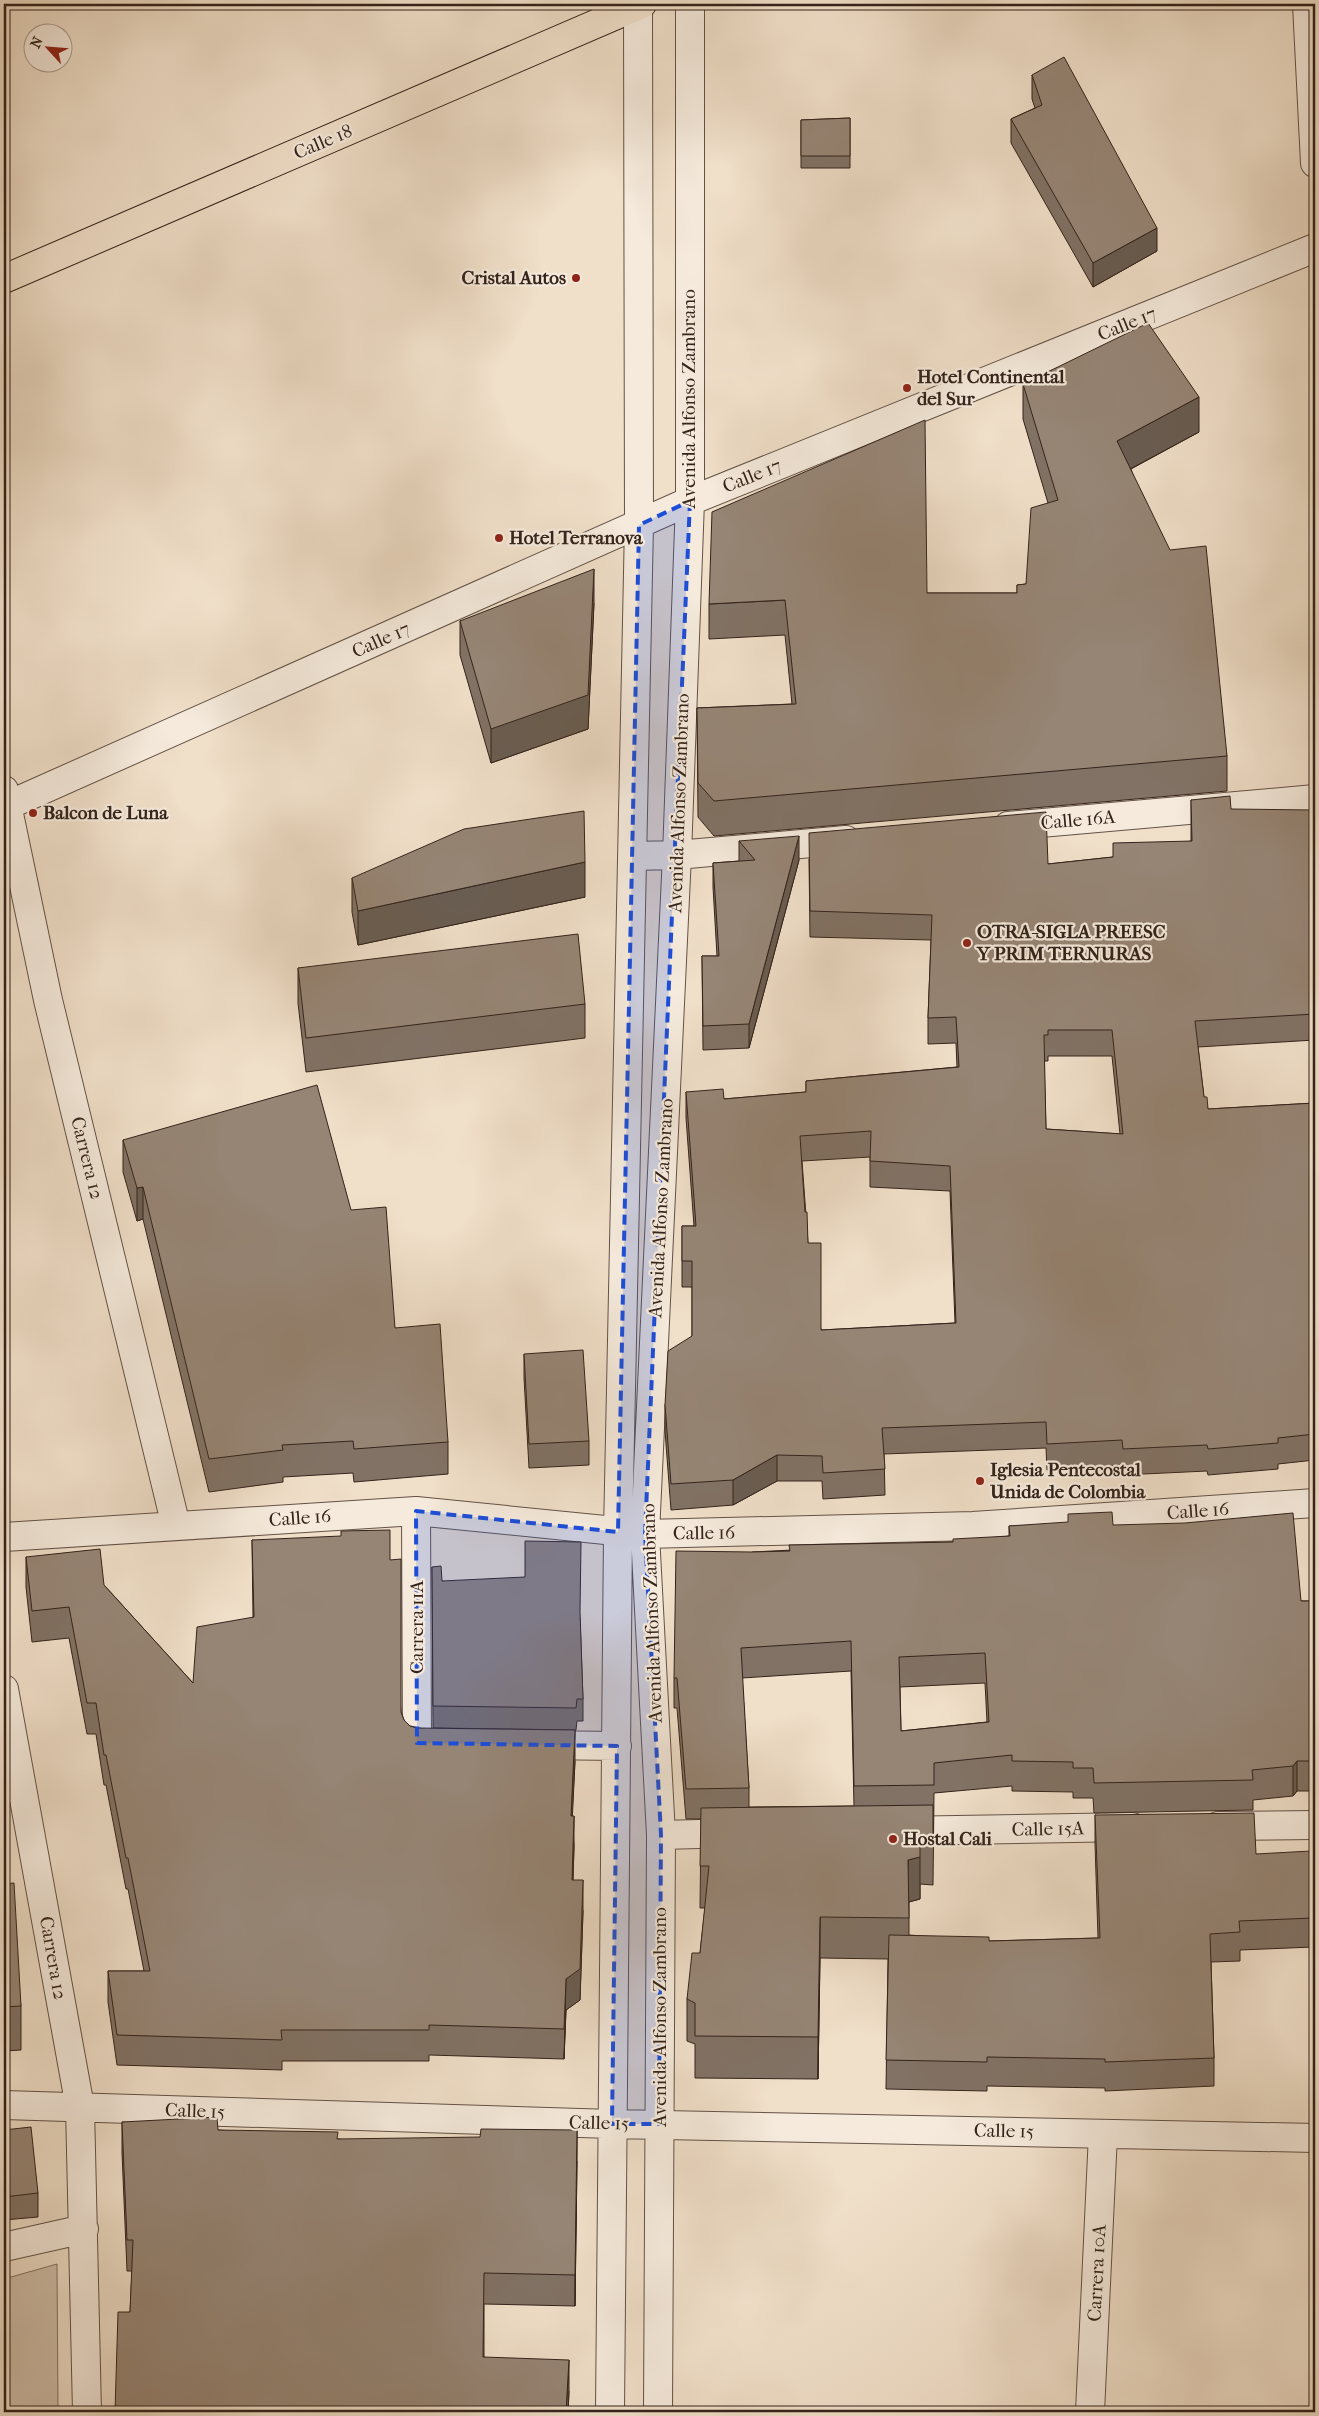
<svg xmlns="http://www.w3.org/2000/svg" width="1319" height="2416" viewBox="0 0 1319 2416" font-family="'IM FELL French Canon',serif">
  <style>
    .green { fill: #d0bfab; stroke: #827163 }
    .lines { fill: none; stroke-linecap: round; stroke-linejoin: round }
    .minor-casing { stroke: #635246; stroke-width: 30 }
    .major-casing { stroke: #34231b; stroke-width: 30 }
    .minor { stroke: #f5eadc; stroke-width: 28 }
    .major { stroke: #f0dfc9; stroke-width: 28 }
    .wall { fill: #817265; stroke: #34231b; fill-rule: evenodd }
    .shaded-wall { fill: #695d52; stroke: #34231b }
    .building { fill: #968575; stroke: #34231b; fill-rule: evenodd }
    .marked { fill: #1d4ed8; fill-opacity: 0.2; stroke: #1d4ed8; stroke-width: 4; stroke-dasharray: 10 6; stroke-linejoin: round }
    .poi-dot { fill: #8f2418; stroke: #f5eadc; stroke-width: 2 }
    .labels { text-anchor: middle; dominant-baseline: central; stroke-width: 4.5; stroke-linejoin: round; paint-order: stroke }
    .street-label { font-size: 19px; fill: #34231b; stroke: #f5eadc }
    .poi-label { font-size: 19px; font-weight: bold; fill: #34231b; stroke: #f5eadc; text-anchor: start }
  </style>
  <rect width="100%" height="100%" fill="#f0dfc9"/>
  <filter id="stains"><feTurbulence type="fractalNoise" baseFrequency=".004" numOctaves="4"/><feColorMatrix values="0 0 0 0 .2 0 0 0 0 .09 0 0 0 0 .02 0 0 0 .5 -.17"/></filter>
  <radialGradient id="worn" r=".72"><stop offset=".6" stop-color="#630" stop-opacity="0"/><stop offset="1" stop-color="#630" stop-opacity=".3"/></radialGradient>
  <path class="green" d="M57,2264L58,2412H4V2279Z"/>
  <g class="lines">
    <defs>
      <path id="minor" d="M1307,4L1315,163
        M4,790L48,1000L176,1526
        M4,807L690,501L1315,248
        M1008,826L1315,799
        M632,856L677,855L846,840
        M416,1511L417,1743H440
        M4,1537L416,1511L645,1534L973,1526L1315,1503
        M4,1689L80,2107L87,2412
        M538,1745L617,1746
        M1218,1826L1315,1825
        M895,1831L1132,1827
        M661,1835L737,1833
        M4,2105L612,2124L1315,2138
        M4,2247L84,2229
        M610,2412L618,1532L639,525L638,4
        M658,2412L661,1835L645,1534L677,855L690,501V4
        M1090,2412L1103,2134"/>
      <path id="major" d="M4,279L642,4"/>
    </defs>
    <use href="#minor" class="minor-casing"/>
    <use href="#major" class="major-casing"/>
    <use href="#minor" class="minor"/>
    <use href="#major" class="major"/>
  </g>
  <path class="wall" d="M1032,75L1157,251L1093,287L1011,143V119L1035,108L1032,99Z
    M850,118V168H801V120Z
    M1023,384L1199,432L1131,469L1227,756V791L714,836L698,817L697,708L792,704L785,635L709,639V604L927,593H1017V585L1026,584L1048,503L1023,419Z
    M594,603L588,729L491,763L460,655V621Z
    M1191,800L1231,809L1313,862H1315V1040L1198,1047L1204,1097L1208,1109L1315,1103V1460L1278,1464V1469L1208,1475L1207,1471L1123,1475L1122,1465L1047,1470L1046,1448L884,1454L885,1495L823,1499L822,1481H777L733,1505L671,1510L665,1431V1405L692,1336V1287H682V1226H694L686,1118V1092L724,1099L806,1092V1081L957,1067L956,1043L928,1044V1018L931,940L810,937L809,859L1048,864L1113,857L1191,841ZM1048,1056H1112L1120,1134L1046,1129L1044,1061H1048ZM870,1157V1187L950,1191L955,1323L821,1330L808,1243L802,1161Z
    M739,841L799,860L749,1048L703,1050L702,956H717L713,887V863L739,861Z
    M352,878L585,897L358,945L352,912Z
    M298,968L585,1004V1038L306,1072L298,1003Z
    M123,1140L351,1210L395,1328L448,1442V1474L354,1482L353,1473L283,1477V1482L209,1492L143,1219L137,1221L123,1172Z
    M524,1354L589,1441V1465L529,1468L524,1378Z
    M1113,1525L1301,1601H1315V1791H1297L1293,1796L1253,1800V1810L1094,1813L1093,1798H1073V1792L1012,1791V1786L934,1793L933,1885L920,1884V1899L909,1902V1935L989,1941L1098,1938L1095,1844V1815L1256,1854L1313,1918V1947L1240,1950V1961L1211,1962L1214,2058V2086L1105,2091V2088L987,2086V2091L886,2089L888,1959L820,1958L818,2079L695,2078V2044L687,2041V1999L700,1953L705,1908H700L701,1819H686L677,1708H674V1678L752,1552L953,1542L1009,1536V1526ZM851,1671L854,1806L749,1807V1788L742,1678ZM985,1683L987,1722L901,1731L900,1687Z
    M252,1540L390,1560L401,1712L404,1720L410,1726L575,1761L572,1816L574,1846L573,1880L583,1911L580,2000L566,2010L564,2059L429,2055V2061H282V2070L117,2065L108,2002V1971H144L128,1889H126L106,1785H104L96,1734H87L69,1638L32,1642L26,1587V1557L104,1585L193,1683L253,1617Z
    M432,1567L442,1581L580,1618L583,1699V1721H577L576,1730L433,1728Z
    M4,1884L21,2006V2050L4,2051Z
    M122,2122L218,2130L338,2139L577,2161L575,2306L484,2304V2357L569,2391L568,2412H115L130,2312L132,2271H127L122,2153Z
    M4,2130L38,2193V2217L4,2220Z"/>
  <path class="shaded-wall" d="M1157,228V251L1093,287V263Z
    M1199,397V432L1117,476V441Z
    M594,569V603L588,729L491,763V729Z
    M799,836V860L749,1048V1024Z
    M585,862V897L358,945V911Z
    M143,1187V1219L137,1221V1188Z
    M777,1455V1481L733,1505V1480Z
    M575,1730V1761L571,1846V1816Z
    M1297,1761V1791L1293,1796V1766Z
    M574,1816V1846L572,1910V1880Z
    M920,1857V1899L908,1902V1860Z
    M583,1880V1911L580,2000L566,2010L564,2059L566,1979Z
    M820,1917V1958L818,2079V2037Z
    M577,2130V2161L575,2306V2275Z
    M569,2360V2391L568,2412H566Z"/>
  <path class="building" d="M1064,57L1157,228L1093,263L1011,119L1042,105L1032,75Z
    M850,118V156H801V120Z
    M1148,323L1199,397L1117,441L1170,550L1206,546L1227,756L714,801L698,783L697,708L796,704L785,600L709,604L712,512L925,420L927,593H1017V585L1026,584L1031,508L1058,500L1023,384Z
    M594,569L588,695L491,729L460,621Z
    M1230,796L1231,809L1313,810L1312,862H1315V1014L1195,1021L1204,1097H1207L1208,1109L1315,1103V1434L1278,1438V1443L1208,1449L1207,1445L1123,1449L1122,1440L1047,1444L1046,1422L882,1428L885,1469L823,1473L822,1456L777,1455L733,1480L671,1484L665,1405L668,1351L692,1336V1261H682V1226H696L686,1092L723,1089L724,1099L806,1092V1081L959,1067L956,1017L928,1018L932,915L810,911L809,833L1046,812L1048,864L1113,857V843L1192,841L1191,800ZM1048,1030H1112L1123,1134L1046,1129L1044,1035H1048ZM871,1131L870,1161L950,1166L956,1323L821,1330V1243H808L807,1212H805L800,1136Z
    M584,811L585,862L358,911L352,878L464,829Z
    M799,836L749,1024L703,1026L702,956H719L713,863L755,860L739,841Z
    M578,934L585,1004L306,1038L298,968Z
    M317,1085L351,1210L386,1207L395,1328L440,1324L448,1442L354,1449L353,1441L282,1445L283,1450L209,1459L143,1187L137,1188L123,1140Z
    M583,1350L589,1441L529,1444L524,1354Z
    M1112,1512L1113,1525L1185,1523L1293,1513L1301,1601H1315V1761H1297L1293,1766L1252,1770L1253,1780L1094,1783L1093,1768H1073V1762L1012,1761V1755L934,1763V1785L854,1786L851,1641L741,1648L749,1788L686,1789L677,1678H674L676,1551L752,1552L790,1551L789,1545L953,1542V1539L1010,1536L1009,1526L1068,1522V1514ZM985,1653L989,1722L901,1731L899,1657Z
    M390,1530V1560L401,1559V1712L404,1720L410,1726L417,1728L575,1730L571,1816H574L572,1880H583L580,1969L566,1979L564,2029L429,2025V2030H281L282,2040L117,2035L108,1971H150L128,1858H126L106,1755H104L96,1703H87L69,1607L32,1611L26,1557L100,1549L104,1585L193,1683L197,1627L254,1617L252,1540L341,1536V1531Z
    M525,1541L581,1542L580,1612L583,1699H577L576,1708L433,1706L432,1567L441,1566L442,1581L525,1577Z
    M933,1805V1843L920,1842V1857L908,1860L909,1918L820,1917L818,2037L695,2036V2003L687,1999L692,1953H700L709,1866H700L701,1808Z
    M1254,1813L1256,1854L1311,1851L1313,1918L1239,1921L1240,1932L1210,1934L1214,2058L1105,2062V2059L987,2057V2062L886,2060L889,1935L989,1937V1941L1100,1938L1095,1815Z
    M14,1883L21,2006L4,2007V1884Z
    M217,2117L218,2130L338,2132L337,2139L480,2137L481,2129L577,2130L575,2275L484,2273L483,2357L569,2360L566,2412H115L118,2312H130L133,2240H127L122,2122Z
    M31,2127L38,2193L4,2197V2130Z"/>
  <path class="marked" d="M690,501L645,1534L661,1835L659,2124H612L617,1746L417,1743L416,1511L618,1532L639,525Z"/>
  <g class="poi-dot">
    <circle cx="576" cy="278" r="5"/>
    <circle cx="907" cy="388" r="5"/>
    <circle cx="499" cy="538" r="5"/>
    <circle cx="33" cy="813" r="5"/>
    <circle cx="967" cy="943" r="5"/>
    <circle cx="980" cy="1481" r="5"/>
    <circle cx="893" cy="1839" r="5"/>
  </g>
  <g class="labels">
    <g class="street-label">
      <text transform="translate(323 142) rotate(-23)">Calle 18</text>
      <text transform="translate(1127 324) rotate(-22)">Calle 17</text>
      <text transform="translate(689 399) rotate(-90)">Avenida Alfonso Zambrano</text>
      <text transform="translate(752 476) rotate(-22)">Calle 17</text>
      <text transform="translate(381 640) rotate(-24)">Calle 17</text>
      <text transform="translate(679 803) rotate(-88)">Avenida Alfonso Zambrano</text>
      <text transform="translate(1078 820) rotate(-5)">Calle 16A</text>
      <text transform="translate(87 1158) rotate(76)">Carrera 12</text>
      <text transform="translate(661 1208) rotate(-87)">Avenida Alfonso Zambrano</text>
      <text transform="translate(1198 1511) rotate(-4)">Calle 16</text>
      <text transform="translate(300 1518) rotate(-4)">Calle 16</text>
      <text transform="translate(704 1533) rotate(-1)">Calle 16</text>
      <text transform="translate(652 1613) rotate(-92)">Avenida Alfonso Zambrano</text>
      <text transform="translate(417 1627) rotate(-90)">Carrera 11A</text>
      <text transform="translate(1048 1829) rotate(-1)">Calle 15A</text>
      <text transform="translate(53 1958) rotate(80)">Carrera 12</text>
      <text transform="translate(660 2017) rotate(-90)">Avenida Alfonso Zambrano</text>
      <text transform="translate(195 2111) rotate(2)">Calle 15</text>
      <text transform="translate(599 2123) rotate(1)">Calle 15</text>
      <text transform="translate(1004 2131) rotate(1)">Calle 15</text>
      <text transform="translate(1097 2273) rotate(-87)">Carrera 10A</text>
    </g>
    <g class="poi-label">
      <text x="566" y="278" text-anchor="end">Cristal Autos</text>
      <text x="917" y="377">Hotel Continental<tspan x="917" dy="22">del Sur</tspan></text>
      <text x="509" y="538">Hotel Terranova</text>
      <text x="43" y="813">Balcon de Luna</text>
      <text x="977" y="932">OTRA-SIGLA PREESC<tspan x="977" dy="22">Y PRIM TERNURAS</tspan></text>
      <text x="990" y="1470">Iglesia Pentecostal<tspan x="990" dy="22">Unida de Colombia</tspan></text>
      <text x="903" y="1839">Hostal Cali</text>
    </g>
  </g>
  <rect width="1319" height="2416" fill="none" stroke="#f0dfc9" stroke-width="20"/>
  <rect x="5" y="5" width="1309" height="2406" fill="none" stroke="#34231b" stroke-width="2.5"/>
  <rect x="10" y="10" width="1299" height="2396" fill="none" stroke="#34231b"/>
  <g transform="translate(48 48) rotate(296)"><circle r="24" fill="#f5eadc" stroke="#a89a8f"/>
  <path d="M0-4L9 19L0 12L-9 19Z" fill="#8f2418"/>
  <text y="-8" font-size="14" font-weight="bold" text-anchor="middle" fill="#34231b">N</text>
  </g>
  <rect width="100%" height="100%" filter="url(#stains)"/>
  <rect width="100%" height="100%" fill="url(#worn)"/>
</svg>
